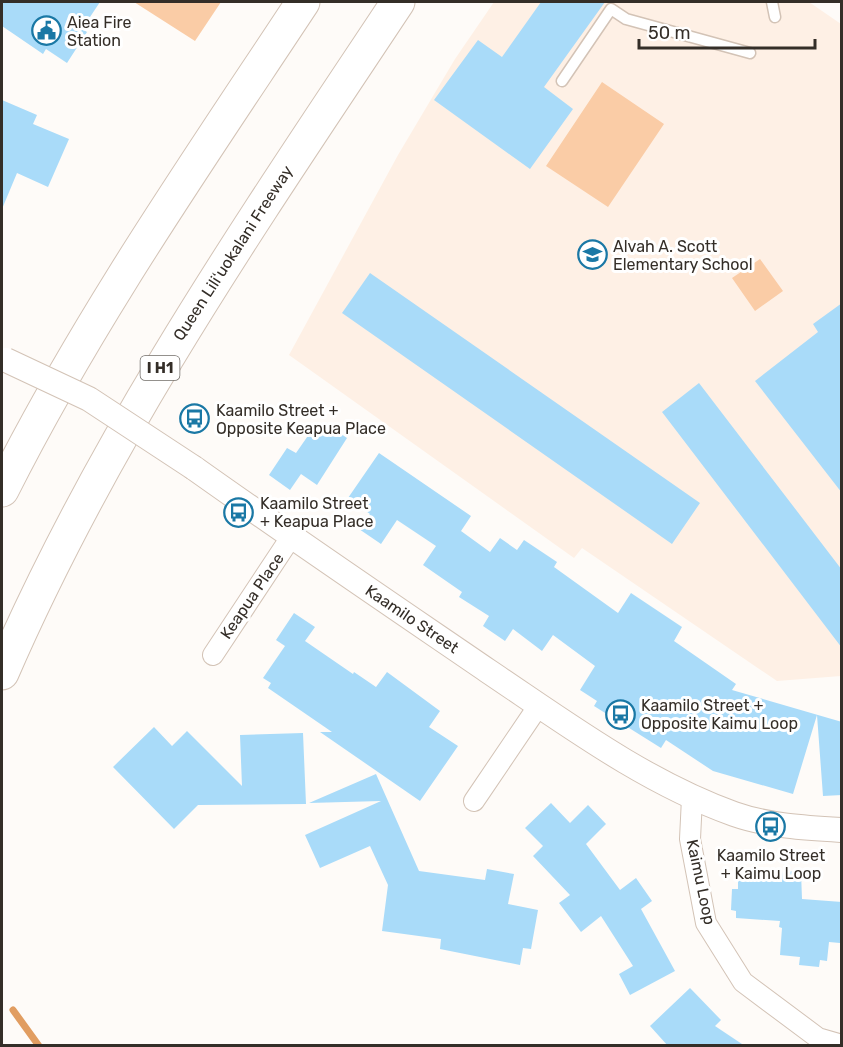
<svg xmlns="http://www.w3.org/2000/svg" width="843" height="1047" viewBox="0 0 843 1047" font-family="Rubik,sans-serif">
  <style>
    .built { fill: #fef0e5 }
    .green { fill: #facca6 }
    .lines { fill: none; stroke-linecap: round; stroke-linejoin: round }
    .stream { stroke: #e19d61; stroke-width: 7 }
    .building { fill: #a9dbf9 }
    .service-casing { stroke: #d3c3b6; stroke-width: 13 }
    .minor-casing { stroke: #d3c3b6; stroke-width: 22 }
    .tertiary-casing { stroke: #d3c3b6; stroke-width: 26 }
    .motorway-casing { stroke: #d3c3b6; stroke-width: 35 }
    .service { stroke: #fff; stroke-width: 10 }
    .minor { stroke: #fff; stroke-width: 20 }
    .tertiary { stroke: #fff; stroke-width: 24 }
    .motorway { stroke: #fff; stroke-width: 33 }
    .tertiary-bridge-casing { stroke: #d3c3b6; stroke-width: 26; stroke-linecap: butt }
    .tertiary-bridge { stroke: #fff; stroke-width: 24 }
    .labels { text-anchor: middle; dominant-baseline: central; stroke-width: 6; stroke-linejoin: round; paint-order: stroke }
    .shield { fill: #fff; stroke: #716d68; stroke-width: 1.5 }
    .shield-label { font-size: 15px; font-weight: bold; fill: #342e28 }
    .poi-label { font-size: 16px; fill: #342e28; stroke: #fff; text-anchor: start }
    .street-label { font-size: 16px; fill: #342e28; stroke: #fff }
  </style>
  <rect width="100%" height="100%" fill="#fefbf8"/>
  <path class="built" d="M494,2H809L841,24V676L777,681L582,548L574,558L289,355L398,155L455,59Z"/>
  <path class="green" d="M134,2H221L195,41Z
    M602,82L664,124L608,207L546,166Z
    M760,259L783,291L755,311L732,278Z"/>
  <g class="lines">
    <path class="stream" d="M13,1010L39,1046"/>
  </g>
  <path class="building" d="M2,2H100L82,29L87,32L67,63L46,49L43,54L2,26Z
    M541,2H605L544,87L573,109L530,169L434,100L478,40L502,57Z
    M2,100L37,115L33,124L69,139L48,187L17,173L2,209Z
    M370,273L700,503L672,544L342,313Z
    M842,303V493L755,381L818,332L813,324Z
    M699,383L842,570V648L662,412Z
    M328,425L347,438L317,485L301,474L290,490L269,475L287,448L296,453L312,430L321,436Z
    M379,453L471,516L461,531L490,552L500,538L517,550L524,540L557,562L554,567L618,613L631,593L682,627L674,641L736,684L732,690L842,722V795L823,796L817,715L793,794L713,771L666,740L661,748L594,706L597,701L580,690L595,666L553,635L542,651L513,629L505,641L483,626L489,616L459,597L462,592L423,565L436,546L397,520L381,544L359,529L370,514L348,498Z
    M294,613L315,627L305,641L353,674L354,672L376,687L387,672L440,711L429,727L458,746L420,801L320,732H332L268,688L271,683L263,678L285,646L276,640Z
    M154,727L172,746L187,731L242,786L240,735L303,733L306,804L198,805L174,829L113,767Z
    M376,774L419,871L485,880L487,869L514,874L508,904L538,910L531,949L523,948L520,965L440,949L441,939L382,931L388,885L370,846L320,868L305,835L381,801L309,803Z
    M551,803L570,823L588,805L606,824L586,844L620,890L636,878L652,901L641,909L675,971L630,995L619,974L633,966L601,916L581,932L559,903L570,895L533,856L543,846L525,828Z
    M783,871L801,872L802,899L842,902L840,943L829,942L827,961L820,960L819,967L799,965L800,957L780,955L782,928L779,927L780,921L736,918V911L731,910L732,889H738V879L782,882Z
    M690,988L721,1020L715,1026L745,1046H668L650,1026Z"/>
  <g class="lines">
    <defs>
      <path id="service" d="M772,2L775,17
        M562,81L611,9L626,19L750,53"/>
      <path id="minor" d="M213,655L291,537
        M692,798L690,839L706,923L743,982L818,1038L842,1045
        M474,801L539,705"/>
      <path id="tertiary" d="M194,468C291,537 390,604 488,671C567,724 645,782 734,814C768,826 806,828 842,830"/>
      <path id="motorway" d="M2,490C88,319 198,161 303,2
        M2,673C106,433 254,219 398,2"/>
    </defs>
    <use href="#service" class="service-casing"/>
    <use href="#minor" class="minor-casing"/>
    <use href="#tertiary" class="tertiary-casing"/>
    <use href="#motorway" class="motorway-casing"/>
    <use href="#service" class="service"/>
    <use href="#minor" class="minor"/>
    <use href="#tertiary" class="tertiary"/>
    <use href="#motorway" class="motorway"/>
    <defs>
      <path id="tertiary-bridge" d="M6,360L89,399L194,468"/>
    </defs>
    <use href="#tertiary-bridge" class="tertiary-bridge-casing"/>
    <use href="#tertiary-bridge" class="tertiary-bridge"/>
  </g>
  <defs>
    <symbol id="civic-ring" viewBox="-11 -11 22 22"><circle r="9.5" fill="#fff" stroke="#1a78a5" stroke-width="1.5"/><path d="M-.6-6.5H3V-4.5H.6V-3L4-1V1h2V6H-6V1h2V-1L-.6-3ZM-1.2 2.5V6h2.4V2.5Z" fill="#1a78a5"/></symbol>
    <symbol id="school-ring" viewBox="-11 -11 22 22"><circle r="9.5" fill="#fff" stroke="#1a78a5" stroke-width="1.5"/><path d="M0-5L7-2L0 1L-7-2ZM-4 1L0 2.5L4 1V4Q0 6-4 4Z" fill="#1a78a5"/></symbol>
    <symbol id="bus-ring" viewBox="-11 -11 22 22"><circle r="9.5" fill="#fff" stroke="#1a78a5" stroke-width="1.5"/><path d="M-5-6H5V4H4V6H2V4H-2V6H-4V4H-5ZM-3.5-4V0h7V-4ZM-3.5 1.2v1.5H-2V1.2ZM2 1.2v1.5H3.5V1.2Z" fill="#1a78a5"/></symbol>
  </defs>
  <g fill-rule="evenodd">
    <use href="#civic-ring" x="30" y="14" width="33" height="33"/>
    <use href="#school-ring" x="576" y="238" width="33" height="33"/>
    <use href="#bus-ring" x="178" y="402" width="33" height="33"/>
    <use href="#bus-ring" x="222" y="496" width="33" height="33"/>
    <use href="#bus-ring" x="604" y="698" width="33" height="33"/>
    <use href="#bus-ring" x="754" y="810" width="33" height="33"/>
  </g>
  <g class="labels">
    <rect class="shield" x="140.5" y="356" width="39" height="24" rx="4.5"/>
    <g class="shield-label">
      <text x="160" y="368">I H1</text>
    </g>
    <g class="poi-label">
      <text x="67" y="22">Aiea Fire<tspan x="67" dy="18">Station</tspan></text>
      <text x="613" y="246">Alvah A. Scott<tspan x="613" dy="18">Elementary School</tspan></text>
      <text x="216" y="410">Kaamilo Street +<tspan x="216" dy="18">Opposite Keapua Place</tspan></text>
      <text x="260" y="503">Kaamilo Street<tspan x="260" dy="18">+ Keapua Place</tspan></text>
      <text x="641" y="705">Kaamilo Street +<tspan x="641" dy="18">Opposite Kaimu Loop</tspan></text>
      <text x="771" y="855" text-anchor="middle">Kaamilo Street<tspan x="771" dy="18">+ Kaimu Loop</tspan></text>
    </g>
    <g class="street-label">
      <text transform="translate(233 253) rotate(-57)">Queen Liliʻuokalani Freeway</text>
      <text transform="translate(252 596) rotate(-56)">Keapua Place</text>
      <text transform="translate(412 619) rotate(34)">Kaamilo Street</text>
      <text transform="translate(701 882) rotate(78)">Kaimu Loop</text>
    </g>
  </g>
  <rect width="843" height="1047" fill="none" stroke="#342e28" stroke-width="6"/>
  <path d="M639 39v9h176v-9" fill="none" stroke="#342e28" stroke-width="3"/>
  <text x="648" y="39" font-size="18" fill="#342e28" stroke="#ffffff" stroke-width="4.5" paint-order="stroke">50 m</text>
</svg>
